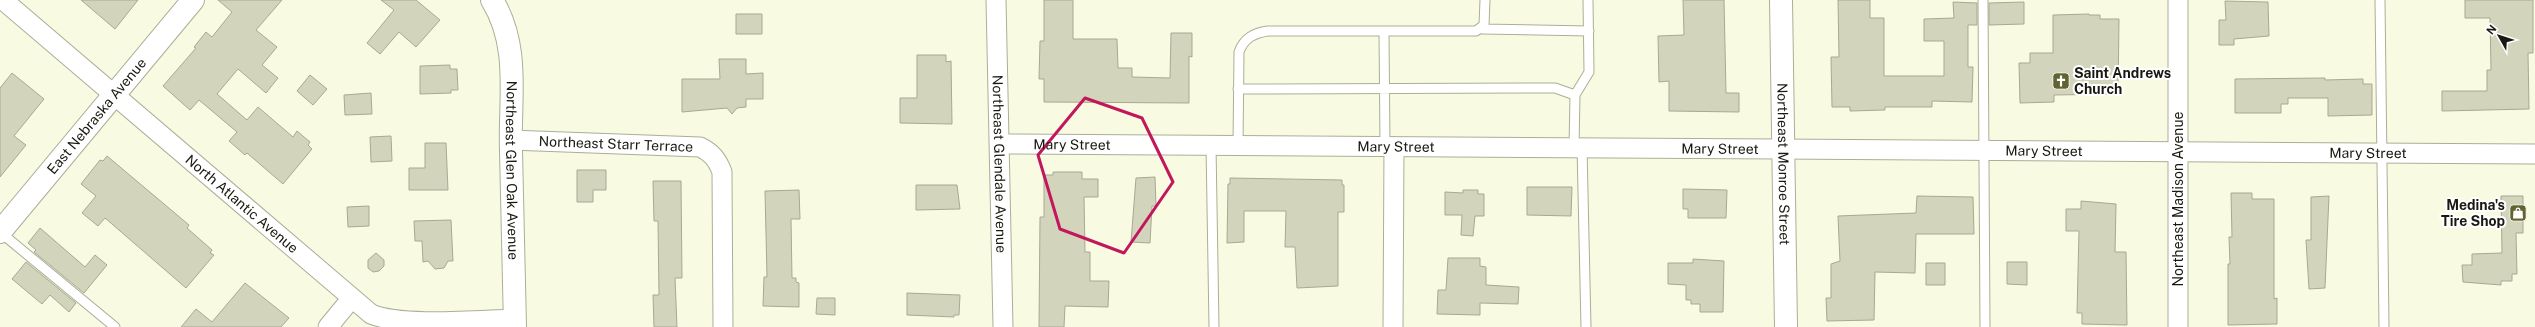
<svg xmlns="http://www.w3.org/2000/svg" width="2535" height="327" viewBox="0 0 2535 327" font-family="'Public Sans',sans-serif">
  <style>
    .building { fill: #d2d4bc; stroke: #a8a993 }
    .lines { fill: none; stroke-linecap: round; stroke-linejoin: round }
    .lane-casing { stroke: #acae97; stroke-width: 11 }
    .street-casing { stroke: #acae97; stroke-width: 21 }
    .secondary-casing { stroke: #acae97; stroke-width: 24 }
    .lane { stroke: #fff; stroke-width: 9 }
    .street { stroke: #fff; stroke-width: 19 }
    .secondary { stroke: #fff; stroke-width: 22 }
    .marked { fill: none; stroke: #c2185b; stroke-width: 3; stroke-linejoin: round }
    .labels { text-anchor: middle; dominant-baseline: central; stroke-width: 4; stroke-linejoin: round; paint-order: stroke }
    .poi-label { font-size: 14px; font-weight: bold; fill: #191911; stroke: #fff; text-anchor: start }
    .street-label { font-size: 14px; fill: #191911; stroke: #fff }
  </style>
  <rect width="100%" height="100%" fill="#f8fae2"/>
  <path class="building" d="M81,0H138L115,29Z
    M218,0H282L256,30L277,47L262,65L278,78L266,93L238,69L217,94L247,120L258,107L293,137L297,131L310,142L308,145L312,149L283,184L247,153L245,155L229,141L237,132L199,100L190,110L163,86L196,48L194,47L206,32L212,37L232,12Z
    M381,0H416L440,20L416,47L399,32L380,54L367,43L394,10Z
    M1044,0H1073V39H1117L1118,68H1132V77L1170,78L1171,33H1192V57L1189,56V103L1044,102V79H1039L1040,41H1044Z
    M1683,0H1724L1726,93H1739V112L1669,111V81L1659,82L1658,36L1684,35Z
    M1838,0H1870V18H1884V76H1944V41H1924V19L1954,18L1953,2L1977,3V25H1968V67H1973L1972,102L1932,101V107H1885V110L1850,111V107H1832L1831,57H1839Z
    M2465,0H2533V53H2528L2529,109L2442,111V91H2487V70H2491L2490,18H2465Z
    M2225,1L2268,2L2269,36L2234,39V45H2219V20H2226Z
    M2024,2V24L1989,25V3Z
    M736,14H762V34H736Z
    M2089,14V15H2100V19H2119L2118,94L2054,95V102L2020,103L2019,63H2030V53H2053V15Z
    M917,55H946V62L951,61L952,124L900,123V98H917Z
    M719,59H746V74L763,73V99H746V107L737,108L732,114L727,108L682,112V79H720Z
    M450,65V69H457L458,90H451V93L420,94V66Z
    M12,73L44,99L14,136L26,145L0,177V88Z
    M310,75L327,89L313,105L297,91Z
    M2325,78V80L2363,79V84H2372V115L2328,116V98H2288V104H2281V113H2235V79Z
    M371,93L372,114L345,115L344,95Z
    M391,136L392,161L371,162L370,137Z
    M425,143H446L448,190H409V168H425Z
    M107,156L189,225L187,228L212,250L210,253L214,255L186,288L105,218L98,226L82,213L96,196L81,184L100,160L103,161Z
    M577,170H606V190H593V202H577Z
    M1053,172H1082V179H1098V197H1084L1085,252H1090V281H1109L1108,307L1065,306L1064,327H1039L1040,217H1044V175H1053Z
    M1155,177L1156,206H1152L1150,243L1131,242L1136,178Z
    M1230,178L1342,180V185H1344V212H1338V286L1297,288L1295,247H1285L1286,211H1244V242L1227,243L1228,184H1230Z
    M653,181H681L682,278H675L677,327H654L653,295H659L658,221H654Z
    M916,185H957L960,209L916,210Z
    M1527,187H1572L1571,216L1527,215Z
    M1683,189L1727,190L1726,218H1688V209H1683Z
    M799,190L800,219H791L792,278H796V282L799,283V307L763,306L764,277H767L765,191Z
    M1463,190H1478V194H1484V216H1475L1473,236L1461,235L1462,215H1445V192L1463,193Z
    M2231,193H2252V199H2274V299L2277,298V324L2228,325V264H2230L2229,237H2232Z
    M1917,196L1973,197L1974,234H1916L1915,273L1875,272L1874,320L1827,321L1826,298H1831V264L1840,261L1838,216L1916,213Z
    M2329,196L2325,288L2309,289L2306,240H2311V197Z
    M2501,196H2523V233H2516L2517,274H2512V281H2501V285L2463,282L2462,265H2472V254L2502,253Z
    M2081,201L2116,204L2115,252H2126L2127,325L2082,324V313H2077L2079,231H2066V209H2081Z
    M369,206V226L348,227L347,207Z
    M451,220L453,261H448L444,268L435,269L428,261L423,262L422,241H415L414,221Z
    M40,228L85,267L95,255L107,265L84,293L34,252L36,250L28,243Z
    M376,253L384,260V266L379,271L373,272L368,268V260Z
    M1448,258H1480V266L1486,267V285L1519,287L1518,304L1480,303V315L1437,314L1438,290H1446Z
    M1693,259L1724,261L1723,312H1700V304H1691V300H1686V285L1668,284V263H1693Z
    M26,262L76,303L69,312L50,295L42,304L12,279Z
    M2007,262H2027V285L2007,284Z
    M1926,263H1945V285H1926Z
    M245,283L289,318L281,327H181L196,309L212,322Z
    M907,293L960,295L959,315H954V317L907,315Z
    M817,298H835V315L816,314Z"/>
  <g class="lines">
    <defs>
      <path id="lane" d="M1983,0L1985,327
        M2380,0L2384,327
        M1482,29L1589,31
        M1384,31L1385,147
        M1238,89L1555,88L1575,95
        M1211,145L1214,327
        M1238,146L1239,52C1244,38 1254,33 1268,31H1476L1484,25L1485,0
        M1574,147L1575,95L1589,72L1588,0
        M1582,147L1586,327
        M0,232L115,327"/>
      <g id="street">
        <path id="s1" d="M3,0L371,314C401,327 479,320 514,319"/>
        <path id="s2" d="M996,0L1003,327"/>
        <path d="M2178,0V327"/>
        <path id="s3" d="M510,140L700,147C712,153 717,159 722,172L723,327"/>
        <path id="s4" d="M1000,144L2535,154"/>
        <path d="M328,327L351,299"/>
        <path d="M1393,327L1394,147"/>
      </g>
      <g id="secondary">
        <path id="s5" d="M492,0C521,47 509,100 511,151C512,210 514,268 515,327"/>
        <path id="s6" d="M1781,0L1786,327"/>
        <path id="s7" d="M0,232L193,0"/>
      </g>
    </defs>
    <use href="#lane" class="lane-casing"/>
    <use href="#street" class="street-casing"/>
    <use href="#secondary" class="secondary-casing"/>
    <use href="#lane" class="lane"/>
    <use href="#street" class="street"/>
    <use href="#secondary" class="secondary"/>
  </g>
  <path class="marked" d="M1085,98L1142,118L1173,182L1124,253L1060,229L1038,155Z"/>
  <defs>
    <symbol id="church-square" viewBox="-11 -11 22 22"><rect x="-9" y="-9" width="18" height="18" rx="4" fill="#616330" stroke="#fff"/><path d="M-1.2-6h2.4v3.5h3.3v2.4h-3.3V6h-2.4V-.1h-3.3v-2.4h3.3Z" fill="#fff"/></symbol>
    <symbol id="shop-square" viewBox="-11 -11 22 22"><rect x="-9" y="-9" width="18" height="18" rx="4" fill="#616330" stroke="#fff"/><path d="M-5-2.5h2.3a2.7 3.5 0 0 1 5.4 0H5L5.5 6h-11ZM-1.5-2.5h3a1.5 2.3 0 0 0-3 0Z" fill="#fff"/></symbol>
  </defs>
  <g fill-rule="evenodd">
    <use href="#church-square" x="2051" y="71" width="20" height="20"/>
    <use href="#shop-square" x="2508" y="203" width="20" height="20"/>
  </g>
  <g class="labels">
    <g class="poi-label">
      <text x="2074" y="73">Saint Andrews<tspan x="2074" dy="16">Church</tspan></text>
      <text x="2505" y="205" text-anchor="end">Medina's<tspan x="2505" dy="16">Tire Shop</tspan></text>
    </g>
    <g class="street-label">
      <text stroke="none"><textPath href="#s7" startOffset="151">East Nebraska Avenue</textPath></text>
      <text stroke="none"><textPath href="#s3" startOffset="106">Northeast Starr Terrace</textPath></text>
      <text stroke="none"><textPath href="#s4" startOffset="72">Mary Street</textPath></text>
      <text stroke="none"><textPath href="#s4" startOffset="396">Mary Street</textPath></text>
      <text stroke="none"><textPath href="#s4" startOffset="720">Mary Street</textPath></text>
      <text stroke="none"><textPath href="#s4" startOffset="1044">Mary Street</textPath></text>
      <text stroke="none"><textPath href="#s4" startOffset="1368">Mary Street</textPath></text>
      <text stroke="none"><textPath href="#s2" startOffset="164">Northeast Glendale Avenue</textPath></text>
      <text stroke="none"><textPath href="#s6" startOffset="164">Northeast Monroe Street</textPath></text>
      <text stroke="none"><textPath href="#s5" startOffset="174">Northeast Glen Oak Avenue</textPath></text>
      <text transform="translate(2178 199) rotate(-90)">Northeast Madison Avenue</text>
      <text stroke="none"><textPath href="#s1" startOffset="314">North Atlantic Avenue</textPath></text>
    </g>
  </g>
  <g transform="translate(2499 36) rotate(309)" stroke="#ffffff" stroke-width="3" paint-order="stroke">
  <path d="M0-3L7 15L0 10L-7 15Z" fill="#191911"/>
  <text y="-6" font-size="11" font-weight="bold" text-anchor="middle" fill="#191911">N</text>
  </g>
</svg>
